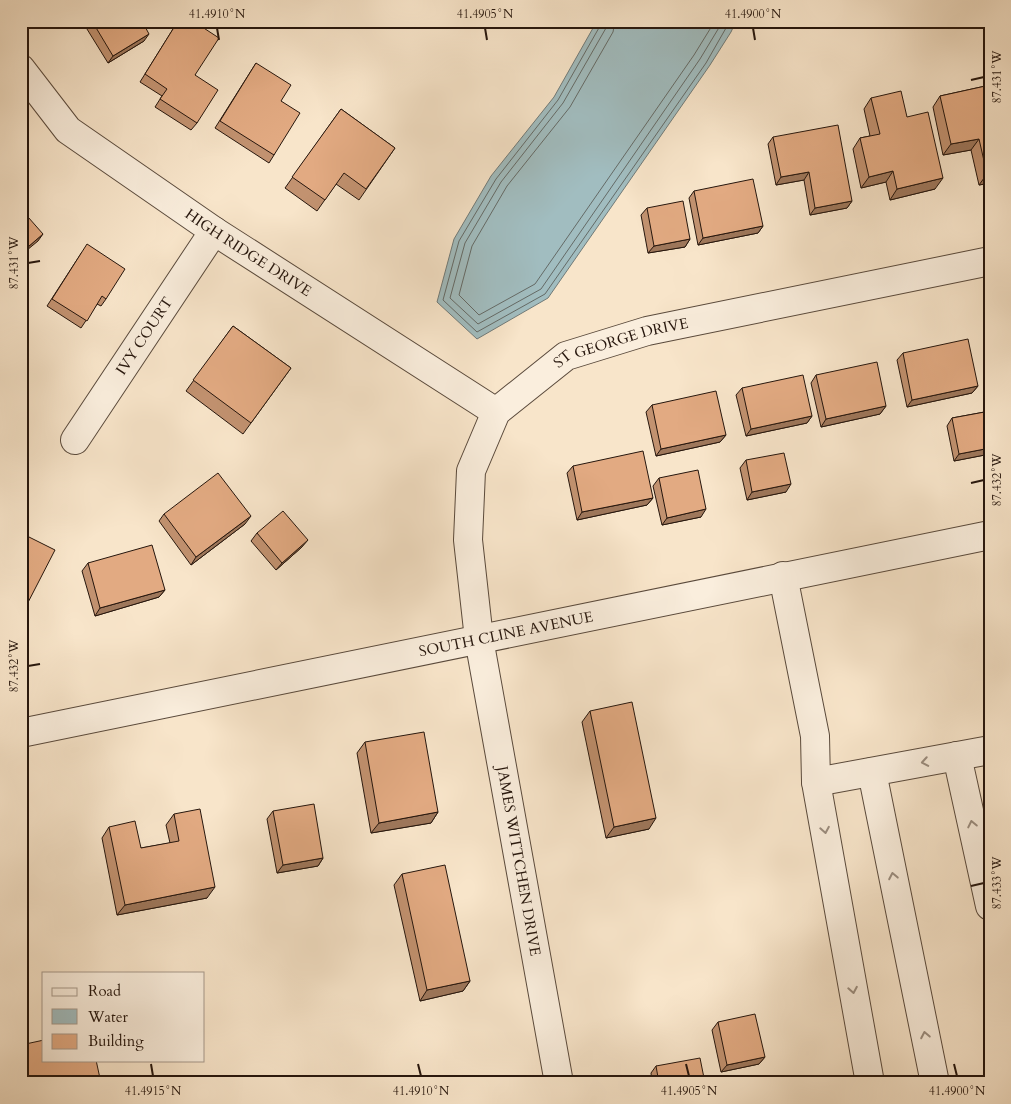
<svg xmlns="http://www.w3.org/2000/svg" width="1011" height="1104" viewBox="0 0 1011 1104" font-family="Cardo,serif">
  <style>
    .water { fill: #a1bdc0; stroke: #707a78 }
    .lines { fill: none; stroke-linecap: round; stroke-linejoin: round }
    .shore { stroke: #646a66; stroke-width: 1 }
    .minor-casing { stroke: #5a4a3c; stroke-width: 30 }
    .minor { stroke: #faeedd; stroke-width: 28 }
    .wall { fill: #c29270; stroke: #26160d }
    .shaded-wall { fill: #9e775b; stroke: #26160d }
    .building { fill: #e2aa82; stroke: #26160d }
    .oneway { stroke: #9b8d7f }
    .ticks { fill: none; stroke: #26160d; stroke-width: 2 }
    .labels { text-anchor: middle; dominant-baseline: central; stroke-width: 4; stroke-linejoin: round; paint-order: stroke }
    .street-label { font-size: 15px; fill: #26160d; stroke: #faeedd }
    .neatline { fill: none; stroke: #26160d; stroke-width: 2 }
    .ticks-label { font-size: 12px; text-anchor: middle; fill: #26160d }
  </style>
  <rect width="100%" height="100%" fill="#f8e5ca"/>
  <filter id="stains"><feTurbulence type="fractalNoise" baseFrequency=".004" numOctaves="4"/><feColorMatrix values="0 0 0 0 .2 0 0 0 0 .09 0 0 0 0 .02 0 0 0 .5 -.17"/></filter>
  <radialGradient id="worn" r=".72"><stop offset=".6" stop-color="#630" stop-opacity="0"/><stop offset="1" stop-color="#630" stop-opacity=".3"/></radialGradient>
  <path class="water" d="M597,21H736L731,32L710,65L548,298L477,339L437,302L454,239L491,176L554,97Z"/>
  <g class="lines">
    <path class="shore" d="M601,21L600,26L558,100L496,179L459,241L443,300L477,332L545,294L706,63L730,21
      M607,21L606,28L563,103L501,182L465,243L450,298L478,324L541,289L700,59L723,21
      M615,21L613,32L570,107L507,186L472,246L459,295L479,315L535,284L694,55L715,21"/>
    <defs>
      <g id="minor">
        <path id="s1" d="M21,69L68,130L214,231L496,412"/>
        <path id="s2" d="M75,440L214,231"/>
        <path d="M783,576L815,736L816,782L870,1083"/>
        <path id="s3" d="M21,733L990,535"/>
        <path d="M957,756L990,906"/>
        <path d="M872,772L935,1083"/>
        <path d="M816,782L990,750"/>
        <path id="s4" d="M559,1083L479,639L468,540L471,471L496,412L566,356L647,331L990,261"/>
      </g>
    </defs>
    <use href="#minor" class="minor-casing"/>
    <use href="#minor" class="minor"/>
  </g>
  <path class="wall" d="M82,21H142L144,41L108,63Z
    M178,21H193L197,123L191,130L155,107L162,96L140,82Z
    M256,63L281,101L274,155L269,163L215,128Z
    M990,85V183L979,185L971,150L943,155L933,107L940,96Z
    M871,98L907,117L935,189L890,200L886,182L861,188L853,149L860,138L870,136L864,109Z
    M341,109L395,148L359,200L336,184L317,211L285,188Z
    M773,137L852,201L847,208L810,215L804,180L776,185L768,144Z
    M694,191L763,226L758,233L698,245L689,198Z
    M647,208L690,239L685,247L648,253L641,215Z
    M82,252L106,299L101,306L97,304L81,328L47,306Z
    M233,326L291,368L243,434L186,391Z
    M903,353L978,386L972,393L907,407L897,360Z
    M816,375L886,406L880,414L821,427L811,383Z
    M990,375V385L988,378Z
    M742,388L812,416L807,423L746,436L736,395Z
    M652,405L726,435L720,442L656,456L646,412Z
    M990,411V454L954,461L947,426L952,418Z
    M746,460L786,492L747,500L740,468Z
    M573,466L653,498L647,505L577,520L567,473Z
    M659,478L701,517L662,525L653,486Z
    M164,514L245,524L191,565L159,521Z
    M257,533L302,547L276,570L251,541Z
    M88,563L165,590L159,597L95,616L82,571Z
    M590,711L649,829L606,838L582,722Z
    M365,742L438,812L431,823L371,833L357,753Z
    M273,811L323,858L318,866L277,873L267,819Z
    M174,814L207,898L117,915L102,838L109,827L141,848L170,843L166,825Z
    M402,874L470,981L463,991L420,1001L394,885Z
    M718,1022L765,1057L759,1064L721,1072L712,1030Z
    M656,1066L705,1083H652L651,1073Z"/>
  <path class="shaded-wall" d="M149,34L144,41L108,63L113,56Z
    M979,139L971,150L943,155L951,144Z
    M893,171L886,182L861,188L869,177Z
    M809,172L804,180L776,185L781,177Z
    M987,174H990V183L979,185Z
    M943,178L935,189L890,200L897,189Z
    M852,201L847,208L810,215L815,208Z
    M763,226L758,233L698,245L703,238Z
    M43,234L38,241L21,255V253Z
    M690,239L685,247L648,253L654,246Z
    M978,386L972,393L907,407L912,400Z
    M886,406L880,414L821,427L826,419Z
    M812,416L807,423L746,436L751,429Z
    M726,435L720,442L656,456L661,449Z
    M990,448V454L954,461L959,454Z
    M791,484L786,492L747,500L752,492Z
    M653,498L647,505L577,520L582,512Z
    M706,509L701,517L662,525L667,518Z
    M251,516L245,524L191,565L196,557Z
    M308,540L302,547L276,570L282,563Z
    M165,590L159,597L95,616L100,608Z
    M438,812L431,823L371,833L379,823Z
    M656,818L649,829L606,838L614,827Z
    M323,858L318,866L277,873L283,865Z
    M215,887L207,898L117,915L125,905Z
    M470,981L463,991L420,1001L427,990Z
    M765,1057L759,1064L721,1072L727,1065Z"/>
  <path class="building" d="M92,21H142L149,34L113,56Z
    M178,21H193L219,38L195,75L218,90L197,123L160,99L167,89L145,74Z
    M256,63L291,85L281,101L300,113L274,155L220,121Z
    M990,85V174H987L979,139L951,144L940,96Z
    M901,91L907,117L928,112L943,178L897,189L893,171L869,177L860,138L880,134L871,98Z
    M341,109L395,148L366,189L344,173L325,200L292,177Z
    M838,125L852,201L815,208L809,172L781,177L773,137Z
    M753,179L763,226L703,238L694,191Z
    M683,201L690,239L654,246L647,208Z
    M21,209L43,234L21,253Z
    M87,244L125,269L106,299L102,296L87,321L52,299Z
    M233,326L291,368L251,423L193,380Z
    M968,339L978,386L912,400L903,353Z
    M877,362L886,406L826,419L816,375Z
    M803,375L812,416L751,429L742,388Z
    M716,391L726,435L661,449L652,405Z
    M990,411V448L959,454L952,418Z
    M643,451L653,498L582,512L573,466Z
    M784,453L791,484L752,492L746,460Z
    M698,470L706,509L667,518L659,478Z
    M218,473L251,516L196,557L164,514Z
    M283,511L308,540L282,563L257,533Z
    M21,533L55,550L21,616Z
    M152,545L165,590L100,608L88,563Z
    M632,702L656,818L614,827L590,711Z
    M424,732L438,812L379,823L365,742Z
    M314,804L323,858L283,865L273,811Z
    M200,809L215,887L125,905L109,827L135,821L141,848L179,841L174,814Z
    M445,865L470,981L427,990L402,874Z
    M755,1014L765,1057L727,1065L718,1022Z
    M44,1040V1060H96L101,1083H21V1045Z
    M700,1058L705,1083H659L656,1066Z"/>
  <defs><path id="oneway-chevron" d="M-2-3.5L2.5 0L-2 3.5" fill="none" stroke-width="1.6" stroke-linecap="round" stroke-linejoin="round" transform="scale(1.25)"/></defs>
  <g class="oneway">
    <use href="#oneway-chevron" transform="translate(925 762) rotate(170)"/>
    <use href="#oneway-chevron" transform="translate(972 824) rotate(-102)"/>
    <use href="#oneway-chevron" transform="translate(825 830) rotate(80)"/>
    <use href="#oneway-chevron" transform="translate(893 876) rotate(-101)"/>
    <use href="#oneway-chevron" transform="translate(853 990) rotate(80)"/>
    <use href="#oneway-chevron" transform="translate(925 1035) rotate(-101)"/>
  </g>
  <path class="ticks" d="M217,28L219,40M485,28L487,40M753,28L755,40M971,80L984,77M28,263L40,261M971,483L984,480M28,666L40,664M971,886L984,883M151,1064L153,1076M418,1064L421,1076M686,1064L689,1076M954,1064L957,1076"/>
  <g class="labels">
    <g class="street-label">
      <text stroke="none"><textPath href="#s1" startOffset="295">HIGH RIDGE DRIVE</textPath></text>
      <text stroke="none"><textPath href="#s2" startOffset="125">IVY COURT</textPath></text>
      <text stroke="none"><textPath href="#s4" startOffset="830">ST GEORGE DRIVE</textPath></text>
      <text stroke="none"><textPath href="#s3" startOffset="495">SOUTH CLINE AVENUE</textPath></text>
      <text transform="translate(519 861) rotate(80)">JAMES WITTCHEN DRIVE</text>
    </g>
  </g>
  <rect width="1011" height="1104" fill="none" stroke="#f8e5ca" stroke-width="55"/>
  <rect x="42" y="972" width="162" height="90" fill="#faeedd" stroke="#a5988a"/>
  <rect x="52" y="988" width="25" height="8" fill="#faeedd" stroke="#a5988a"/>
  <text x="88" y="996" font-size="15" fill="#26160d">Road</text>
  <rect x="52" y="1009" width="25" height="15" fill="#a1bdc0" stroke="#a5988a"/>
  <text x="88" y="1022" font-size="15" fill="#26160d">Water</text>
  <rect x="52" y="1034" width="25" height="15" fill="#e2aa82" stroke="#a5988a"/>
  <text x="88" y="1046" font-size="15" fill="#26160d">Building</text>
  <rect x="28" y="28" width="956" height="1048" class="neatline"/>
  <g class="ticks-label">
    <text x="217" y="18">41.4910°N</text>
    <text x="485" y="18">41.4905°N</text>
    <text x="753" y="18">41.4900°N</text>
    <text transform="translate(997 77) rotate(-90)" y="4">87.431°W</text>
    <text transform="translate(14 263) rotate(-90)" y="4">87.431°W</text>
    <text transform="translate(997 480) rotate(-90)" y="4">87.432°W</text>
    <text transform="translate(14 666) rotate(-90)" y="4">87.432°W</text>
    <text transform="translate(997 883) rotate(-90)" y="4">87.433°W</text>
    <text x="153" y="1095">41.4915°N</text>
    <text x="421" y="1095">41.4910°N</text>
    <text x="689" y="1095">41.4905°N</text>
    <text x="957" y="1095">41.4900°N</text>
  </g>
  <rect width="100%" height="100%" filter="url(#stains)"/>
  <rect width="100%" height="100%" fill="url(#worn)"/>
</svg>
